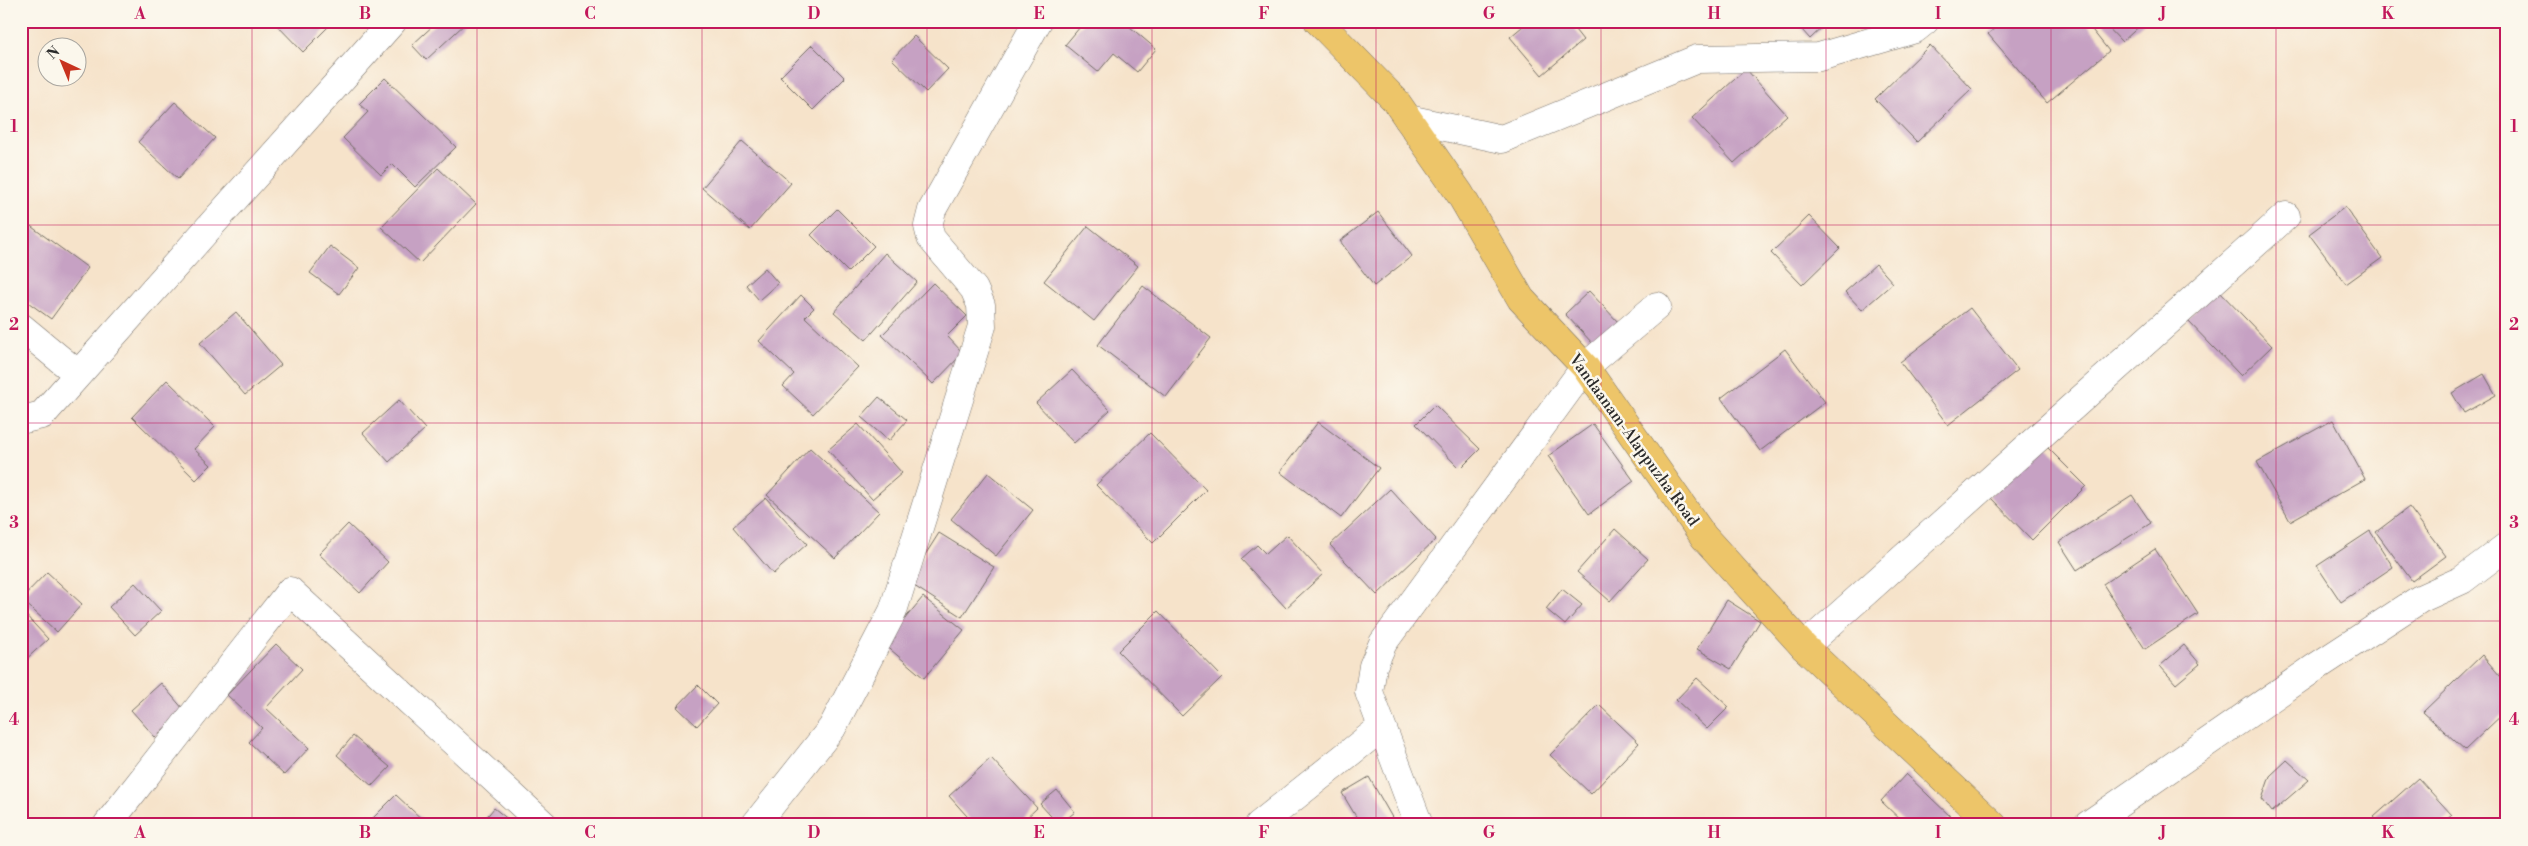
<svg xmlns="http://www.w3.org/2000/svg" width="2528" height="846" viewBox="0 0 2528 846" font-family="'Libre Bodoni',serif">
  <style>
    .building { fill: #c6a1c3 }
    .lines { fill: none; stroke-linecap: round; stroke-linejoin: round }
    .minor-casing { stroke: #726b63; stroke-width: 29 }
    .major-casing { stroke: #726b63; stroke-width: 29 }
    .minor { stroke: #fff; stroke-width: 28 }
    .major { stroke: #edc569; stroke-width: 28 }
    .grid { fill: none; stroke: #c2185b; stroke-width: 1; stroke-opacity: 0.55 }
    .labels { text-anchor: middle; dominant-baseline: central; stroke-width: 5; stroke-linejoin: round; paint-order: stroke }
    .street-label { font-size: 16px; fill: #2b2b2b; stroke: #fbf7ec }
    .neatline { fill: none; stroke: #c2185b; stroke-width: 2 }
    .grid-label { font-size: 16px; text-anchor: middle; font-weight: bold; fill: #c2185b }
  </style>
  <rect width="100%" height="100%" fill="#fbf7ec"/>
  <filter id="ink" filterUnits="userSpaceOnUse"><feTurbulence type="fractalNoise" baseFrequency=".02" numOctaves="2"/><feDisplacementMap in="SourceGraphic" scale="10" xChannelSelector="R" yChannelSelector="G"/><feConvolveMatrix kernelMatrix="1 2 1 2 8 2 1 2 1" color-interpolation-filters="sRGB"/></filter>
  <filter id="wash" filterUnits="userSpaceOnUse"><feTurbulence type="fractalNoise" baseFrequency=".0096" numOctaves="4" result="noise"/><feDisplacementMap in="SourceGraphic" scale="20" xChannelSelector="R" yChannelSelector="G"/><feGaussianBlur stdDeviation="1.12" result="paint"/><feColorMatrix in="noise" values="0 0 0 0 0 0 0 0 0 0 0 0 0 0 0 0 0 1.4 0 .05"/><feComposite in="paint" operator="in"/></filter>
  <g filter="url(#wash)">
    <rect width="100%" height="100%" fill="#f6e3ca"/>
    <g id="blocks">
      <path class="building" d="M273,21H323L328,27L303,52Z
        M434,21H468L426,60L412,45L436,23Z
        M1085,21H1123L1156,49L1137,72L1114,53L1098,72L1065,45Z
        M1529,21H1568L1583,40L1542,75L1510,37Z
        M1794,21H1829L1810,39Z
        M2003,21H2085L2109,51L2047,103L1988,34Z
        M2102,21H2145L2122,42Z
        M914,36L948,69L926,92L892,59Z
        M812,45L845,78L813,110L780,77Z
        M1930,45L1972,89L1917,142L1875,99Z
        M1746,69L1787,115L1734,163L1692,118Z
        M385,78L456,147L415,187L392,164L381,175L343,138L368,112L359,104Z
        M175,102L215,138L178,179L138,142Z
        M742,141L791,183L750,230L702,188Z
        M438,168L476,204L420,263L381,227Z
        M2345,207L2382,258L2346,284L2309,234Z
        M837,209L874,246L848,272L811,235Z
        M1378,212L1412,256L1374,286L1340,241Z
        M1809,216L1840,248L1802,285L1771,253Z
        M21,219L88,268L51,319L21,297Z
        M1088,226L1138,266L1094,321L1044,281Z
        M330,246L359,268L339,294L310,273Z
        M885,253L917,282L866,340L834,312Z
        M1876,264L1893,283L1862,310L1845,292Z
        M765,268L778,283L759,300L746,285Z
        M933,283L967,316L947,336L963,353L933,384L882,335Z
        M1143,286L1211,338L1166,397L1098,345Z
        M2217,289L2272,346L2241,376L2186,319Z
        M1589,291L1619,323L1595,346L1565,314Z
        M801,295L814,308L805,317L858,367L813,414L783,386L794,374L759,341Z
        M1970,308L2018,370L1948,425L1900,362Z
        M236,312L281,365L245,395L200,343Z
        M1785,349L1825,402L1760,451L1721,398Z
        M1072,370L1110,410L1074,443L1036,403Z
        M2484,374L2496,395L2464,413L2452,393Z
        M167,380L215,427L194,449L211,465L196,480L132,417Z
        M879,397L907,420L889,441L861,417Z
        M399,400L425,429L389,462L363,433Z
        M1435,405L1480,449L1460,469L1416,424Z
        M2333,420L2365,479L2290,521L2257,462Z
        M1318,422L1379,468L1341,518L1280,472Z
        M858,424L902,473L872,499L828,450Z
        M1593,424L1634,481L1589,514L1548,456Z
        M1150,433L1206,490L1153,543L1096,485Z
        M2043,443L2086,486L2032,540L1989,496Z
        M810,448L879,512L835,558L767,495Z
        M988,473L1033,510L996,556L951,519Z
        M1390,489L1436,539L1377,595L1330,545Z
        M2132,495L2151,523L2077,570L2059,542Z
        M766,498L807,544L773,574L733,527Z
        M2409,507L2446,556L2412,581L2376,532Z
        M348,524L388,562L360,593L319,554Z
        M1615,529L1648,559L1610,601L1577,572Z
        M2370,531L2393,567L2341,602L2317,566Z
        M939,533L994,567L962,617L908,582Z
        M1287,535L1323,574L1286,608L1241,559L1257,545L1266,554Z
        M2155,549L2198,614L2145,649L2103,584Z
        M47,572L82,604L57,632L21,599Z
        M135,583L161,611L135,635L109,607Z
        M1562,589L1582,605L1565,625L1546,609Z
        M923,597L964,630L924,678L884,644Z
        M1727,600L1760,621L1731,669L1697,649Z
        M21,610L48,639L21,664Z
        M1158,611L1222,677L1182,716L1118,651Z
        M276,644L302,669L266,708L309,748L284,775L249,742L262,728L227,695Z
        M2184,645L2200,664L2176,684L2160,666Z
        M2482,655L2507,684V710L2465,750L2423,712Z
        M1697,678L1729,707L1707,729L1676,700Z
        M161,683L184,710L155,737L131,710Z
        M698,685L717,704L697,726L677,707Z
        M1599,705L1639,743L1591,794L1550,755Z
        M353,736L390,767L372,786L337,755Z
        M991,758L1037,808L1019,825H975L949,796Z
        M2287,760L2309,780L2272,812L2262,799L2270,776Z
        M1906,774L1951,817L1944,825H1906L1881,801Z
        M1369,777L1394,821L1387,825H1361L1342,793Z
        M2418,778L2452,815L2440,825H2381L2374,817Z
        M1057,790L1075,812L1059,825L1040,804Z
        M396,795L426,823L425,825L368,823Z
        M494,808L515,825H480Z"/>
    </g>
  </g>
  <g filter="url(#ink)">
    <use href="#blocks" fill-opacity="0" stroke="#726b63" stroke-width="1"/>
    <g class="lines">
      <defs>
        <path id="minor" d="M1408,119L1502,139L1697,59L1819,57L1915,29L1925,21
          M21,327L78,374
          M21,420L42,415L393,21
          M1804,647L2286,216
          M107,825L290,591L544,825
          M755,825L832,728L893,611L982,326L981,305L974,289L931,238L928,226L932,210L1038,21
          M1259,825L1382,727
          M1419,825L1369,692L1373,666L1383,643L1585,367L1657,306
          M2088,825L2313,669L2420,599L2462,580L2507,546"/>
        <path id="major" d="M1318,21L1395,100L1460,194L1521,299L1585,367L1704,537L1804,647L1993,825"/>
      </defs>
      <use href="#minor" class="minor-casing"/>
      <use href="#major" class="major-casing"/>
      <use href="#minor" class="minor"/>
      <use href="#major" class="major"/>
    </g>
  </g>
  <path class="grid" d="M252,21V825M477,21V825M702,21V825M927,21V825M1152,21V825M1376,21V825M1601,21V825M1826,21V825M2051,21V825M2276,21V825M21,225H2507M21,423H2507M21,621H2507"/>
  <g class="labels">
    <g class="street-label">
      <text transform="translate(1634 440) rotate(54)">Vandaanam-Alappuzha Road</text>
    </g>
  </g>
  <rect width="2528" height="846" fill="none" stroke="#fbf7ec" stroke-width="55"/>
  <g transform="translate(62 62) rotate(316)"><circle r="24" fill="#fbf7ec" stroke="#a8a59f"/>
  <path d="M0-4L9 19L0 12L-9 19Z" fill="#c8321e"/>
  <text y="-8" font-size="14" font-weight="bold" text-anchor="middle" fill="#2b2b2b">N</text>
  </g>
  <rect x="28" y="28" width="2472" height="790" class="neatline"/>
  <g class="grid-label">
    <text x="140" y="19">A</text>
    <text x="365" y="19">B</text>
    <text x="590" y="19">C</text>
    <text x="814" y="19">D</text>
    <text x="1039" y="19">E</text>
    <text x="1264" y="19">F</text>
    <text x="1489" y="19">G</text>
    <text x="1714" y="19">H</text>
    <text x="1938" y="19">I</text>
    <text x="2163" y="19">J</text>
    <text x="2388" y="19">K</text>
    <text x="14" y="132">1</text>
    <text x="2514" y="132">1</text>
    <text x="14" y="330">2</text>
    <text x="2514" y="330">2</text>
    <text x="14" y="528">3</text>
    <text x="2514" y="528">3</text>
    <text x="14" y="725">4</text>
    <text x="2514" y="725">4</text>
    <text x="140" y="838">A</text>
    <text x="365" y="838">B</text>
    <text x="590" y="838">C</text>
    <text x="814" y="838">D</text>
    <text x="1039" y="838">E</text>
    <text x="1264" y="838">F</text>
    <text x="1489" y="838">G</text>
    <text x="1714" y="838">H</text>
    <text x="1938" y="838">I</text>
    <text x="2163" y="838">J</text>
    <text x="2388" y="838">K</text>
  </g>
</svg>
